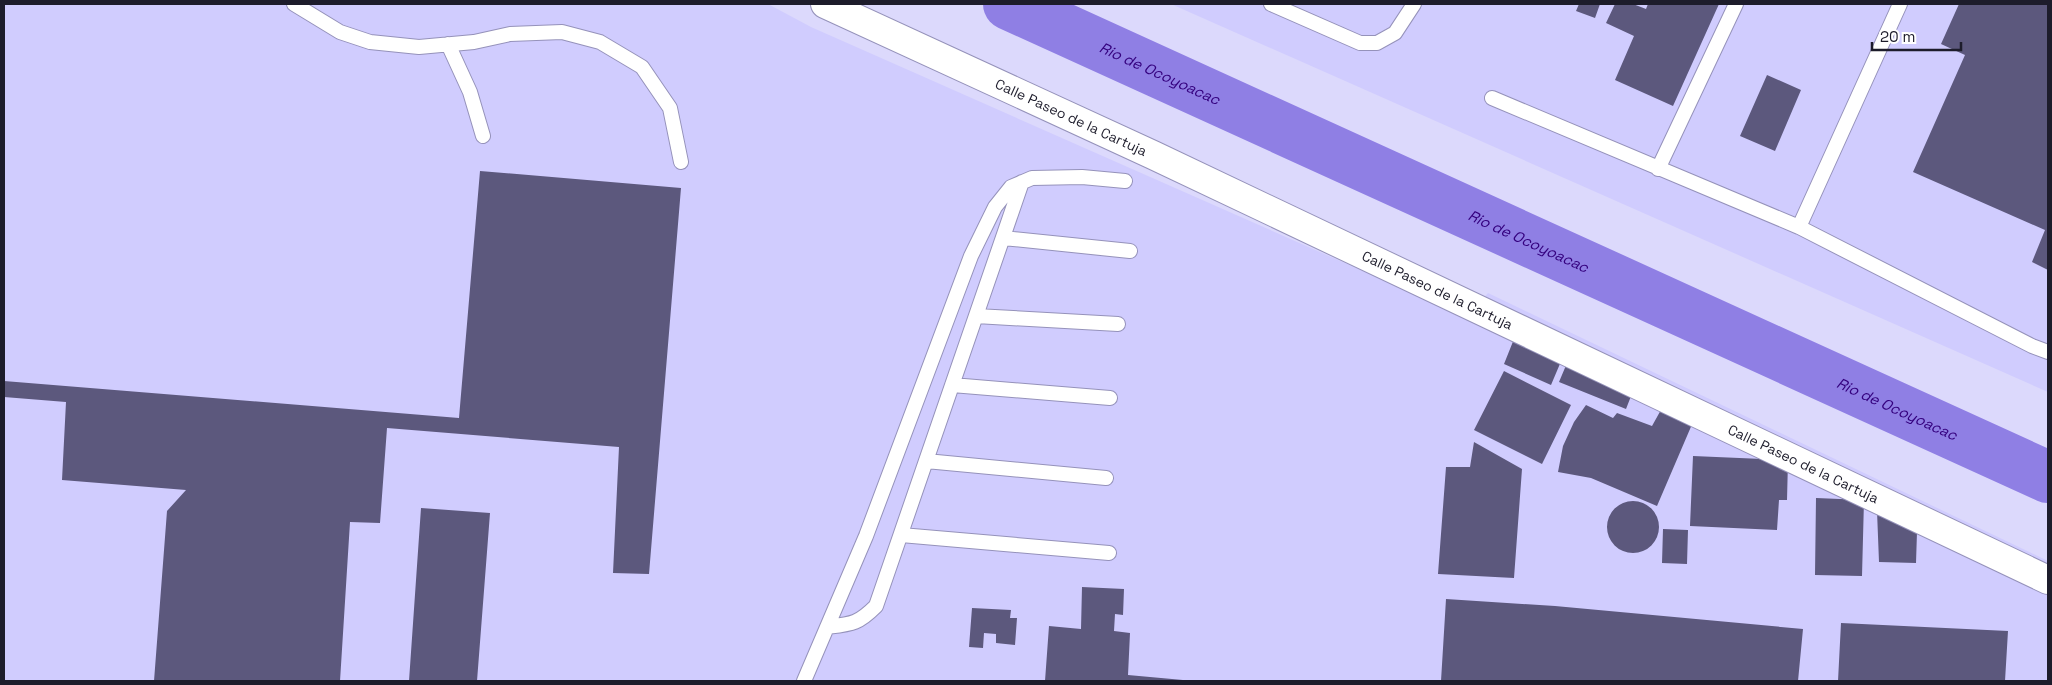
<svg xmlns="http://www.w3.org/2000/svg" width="2052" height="685" viewBox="0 0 2052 685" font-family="'Space Grotesk',sans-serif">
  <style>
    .built { fill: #d0ccfe }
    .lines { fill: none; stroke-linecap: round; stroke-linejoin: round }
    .river { stroke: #8f7fe4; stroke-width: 52 }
    .building { fill: #5c587d }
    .service-casing { stroke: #9592ba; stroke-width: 16 }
    .minor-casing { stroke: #9592ba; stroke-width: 30 }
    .service { stroke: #fff; stroke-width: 14 }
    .minor { stroke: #fff; stroke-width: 28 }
    .labels { text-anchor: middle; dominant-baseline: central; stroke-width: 5; stroke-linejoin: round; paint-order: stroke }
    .street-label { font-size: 14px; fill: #1d1c2b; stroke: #fff }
    .water-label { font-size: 15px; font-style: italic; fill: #34007e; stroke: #fff }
  </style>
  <rect width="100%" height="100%" fill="#dcd9fc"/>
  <path class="built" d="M4,4H768L811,27L1467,317L1488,293L2048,561V681H4Z
    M1171,4H2048V392Z"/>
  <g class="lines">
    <path class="river" id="s1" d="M1009,4L2048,477"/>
  </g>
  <path class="building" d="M1579,4H1600L1595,18L1576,11Z
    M1615,4H1633L1646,9L1648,4H1719L1673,106L1615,80L1634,36L1606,23Z
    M1959,4H2048V270L2032,262L2045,230L1913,172L1965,55L1941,44Z
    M1767,75L1801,90L1775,151L1740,136Z
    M480,171L681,188L649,574L613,573L619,447L387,428L380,523L350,522L340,681H154L167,511L186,490L62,480L66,402L4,397V381L459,418Z
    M1514,339L1562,359L1551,385L1504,364Z
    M1567,363L1633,391L1626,409L1559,382Z
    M1504,371L1571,405L1542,464L1474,430Z
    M1586,405L1613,418L1617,413L1652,426L1662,408L1693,422L1657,506L1591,478L1558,472L1563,446L1574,422Z
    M1474,442L1522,469L1514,578L1438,574L1446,467H1470Z
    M1693,456L1788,460L1787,500H1779L1777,530L1690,526Z
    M1816,498L1864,500L1862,576L1815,575Z
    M1607 527a26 26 0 1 1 52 0a26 26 0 1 1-52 0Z
    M421,508L490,513L477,681H409Z
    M1877,511L1917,532L1916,563L1879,562Z
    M1663,529L1688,530L1687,564L1662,563Z
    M1082,587L1124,589L1123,615L1115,614L1114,631L1130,633L1128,675L1194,681H1045L1049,626L1081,629Z
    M1446,599L1555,606L1803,629L1798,681H1441Z
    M972,608L1011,610L1010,618H1017L1015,645L996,643V634L984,633L983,648L969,647Z
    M1841,623L2008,631L2005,681H1838Z"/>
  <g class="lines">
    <defs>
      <path id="service" d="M294,4L340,32L370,42L419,47L474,42L510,34L562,32L600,42L642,67L670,108L681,162
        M1271,4L1360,43H1377L1395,33L1414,4
        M448,44L470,92L483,136
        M1492,98L1799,227L2032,346L2048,352
        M1658,169L1736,4
        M1799,227L1900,4
        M1003,238L1130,251
        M976,316L1118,324
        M952,385L1110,398
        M926,461L1106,478
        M901,535L1109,553
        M827,627C852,624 858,624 876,606L1022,182
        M804,681L866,536L971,256L995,207L1011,187L1032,178L1082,177L1125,181"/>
      <g id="minor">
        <path id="s2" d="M825,4L1153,155L2048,580"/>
      </g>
    </defs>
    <use href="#service" class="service-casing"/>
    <use href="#minor" class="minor-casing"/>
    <use href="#service" class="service"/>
    <use href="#minor" class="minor"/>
  </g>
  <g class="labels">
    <g class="street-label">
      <text stroke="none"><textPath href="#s2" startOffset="271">Calle Paseo de la Cartuja</textPath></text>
      <text stroke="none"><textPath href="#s2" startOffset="676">Calle Paseo de la Cartuja</textPath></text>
      <text stroke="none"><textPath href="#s2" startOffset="1081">Calle Paseo de la Cartuja</textPath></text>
    </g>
    <g class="water-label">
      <text stroke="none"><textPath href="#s1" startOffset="166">Rio de Ocoyoacac</textPath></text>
      <text stroke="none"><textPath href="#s1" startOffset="571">Rio de Ocoyoacac</textPath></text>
      <text stroke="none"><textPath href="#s1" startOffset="976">Rio de Ocoyoacac</textPath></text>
    </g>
  </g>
  <rect width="2052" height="685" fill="none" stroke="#1d1c2b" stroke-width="10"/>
  <path d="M1872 42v8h89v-8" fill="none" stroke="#1d1c2b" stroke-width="2.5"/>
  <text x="1880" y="42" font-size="15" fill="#1d1c2b" stroke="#ffffff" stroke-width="4" paint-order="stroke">20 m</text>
</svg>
